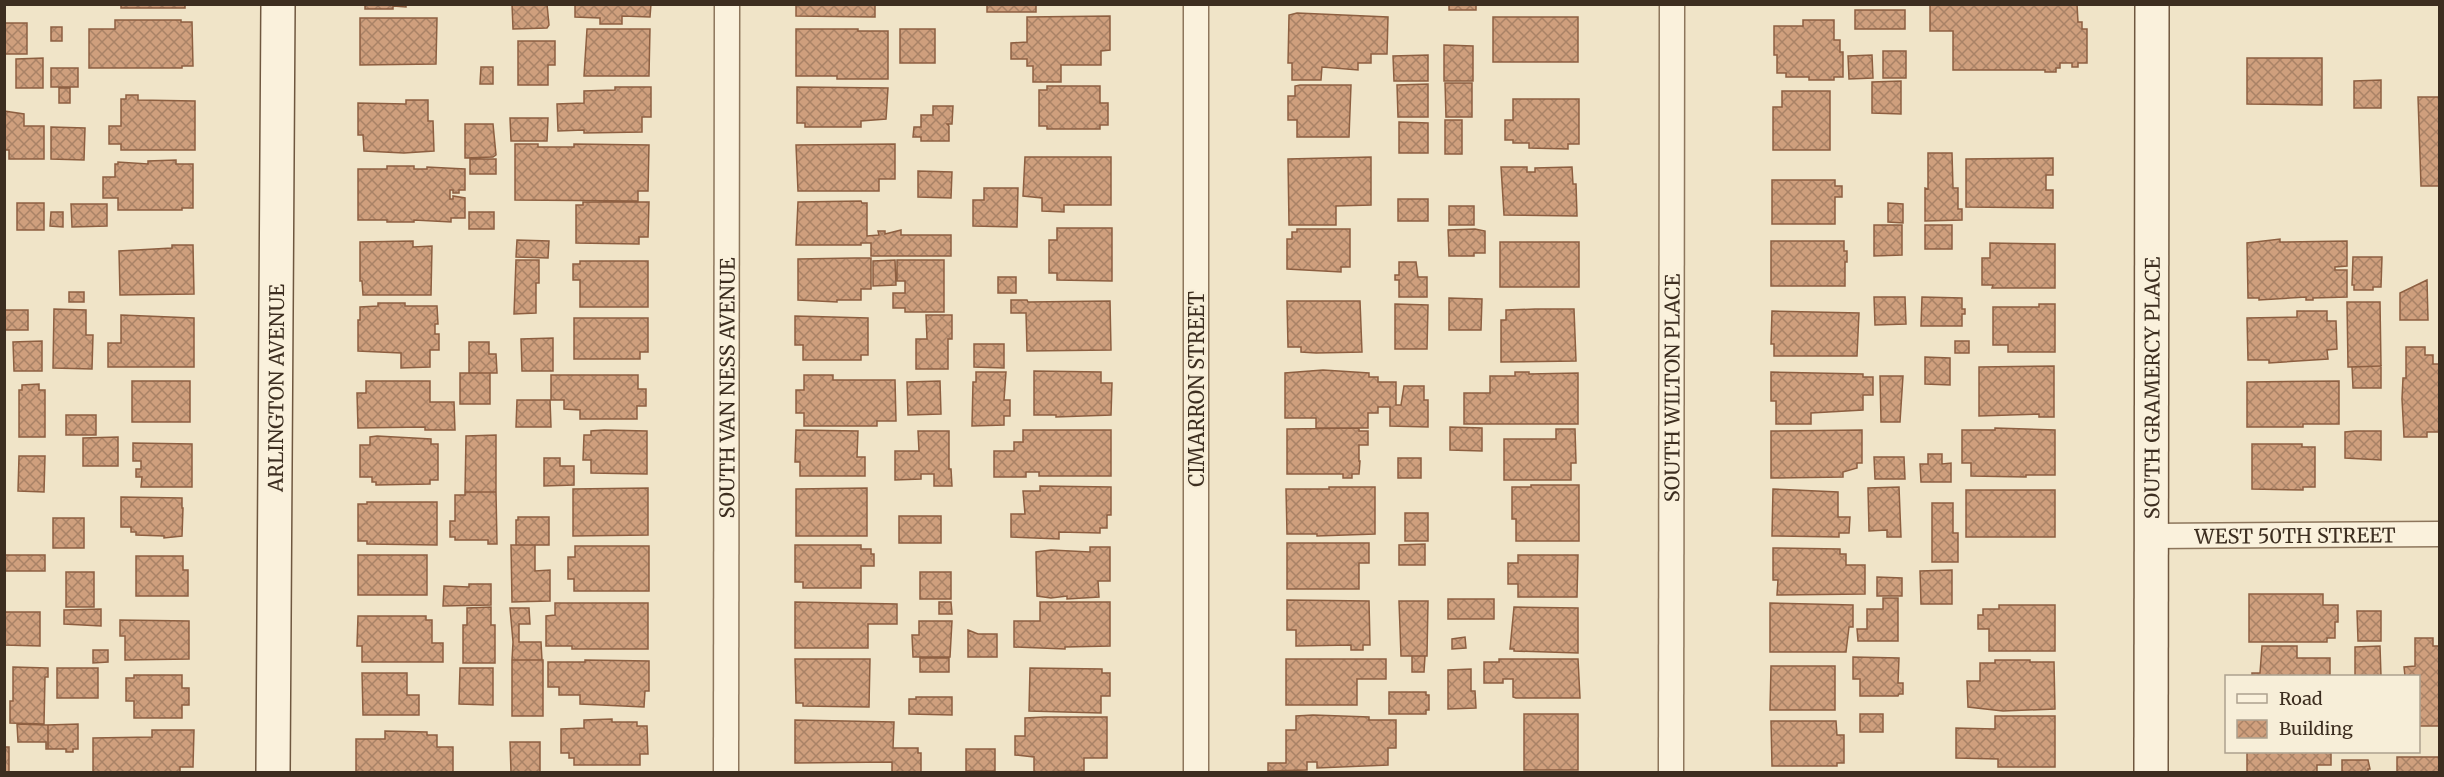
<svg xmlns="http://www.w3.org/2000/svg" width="2444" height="777" viewBox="0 0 2444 777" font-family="Merriweather,serif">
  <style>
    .building { fill: url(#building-cross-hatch); stroke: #8d5f41; stroke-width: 1.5 }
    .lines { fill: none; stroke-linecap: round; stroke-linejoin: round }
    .street-casing { stroke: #8d765c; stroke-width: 27 }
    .secondary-casing { stroke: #6f573f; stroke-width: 36 }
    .street { stroke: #faf1dc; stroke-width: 24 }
    .secondary { stroke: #faf1dc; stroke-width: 33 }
    .labels { text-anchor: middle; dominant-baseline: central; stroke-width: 4.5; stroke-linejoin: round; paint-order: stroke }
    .street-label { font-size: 20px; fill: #3d2e20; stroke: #f7eed8 }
  </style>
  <defs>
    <pattern id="building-cross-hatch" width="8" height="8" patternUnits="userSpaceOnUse" patternTransform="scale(1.5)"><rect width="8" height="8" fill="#cf9f7d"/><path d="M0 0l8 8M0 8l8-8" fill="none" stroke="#a98266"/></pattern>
  </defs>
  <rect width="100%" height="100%" fill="#f0e4c8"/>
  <path class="building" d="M121,4H185V8H121Z
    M365,4H406V7L393,6V9H365Z
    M512,4H547L549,25L547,28L513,29Z
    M575,4H651L650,17L622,16V24H600V18L575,17Z
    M796,4H875V17L796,16Z
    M987,4H1036V12H987Z
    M1449,4H1476V10H1449Z
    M1930,4H2077L2078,22H2082V29H2087V63H2078V67H2072V63H2060V68H2056V72H2045V70H1953V31H1930Z
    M1855,10H1905V29H1855Z
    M1297,13L1388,17L1387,54H1371V63H1358V70L1322,67L1321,80H1292V63H1288L1289,15Z
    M1110,16V50L1101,51V65H1061V82H1033V66H1027V59H1011V43L1027,42V17Z
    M1493,17H1578V62H1493Z
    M360,18H437L436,64L360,65Z
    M115,20H181V22H192L193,66H182V68H89V29H115Z
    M1803,20H1834V40H1840V52H1843V77H1834V80H1809V77H1786V73H1777V55H1774V26H1803Z
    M4,23H27V54H4Z
    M51,27H62V41H51Z
    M587,29H650L649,76H584Z
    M796,29H858V31H888V79H837V76H796Z
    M900,29H935V63H900Z
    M518,41H555V65H548V85H518Z
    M1444,45L1473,46V81H1444Z
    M1883,51H1906V78H1883Z
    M1428,55V81H1394L1393,56Z
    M1872,55L1873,78L1849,79L1848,56Z
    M43,58V88H16V59Z
    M2247,58H2322V105L2247,104Z
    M481,67H493V84H480Z
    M51,68H78V87H51Z
    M2381,80V108H2354V81Z
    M1901,81V114L1872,113V82Z
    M1445,83H1472V117H1446Z
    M1428,84V117H1398L1397,85Z
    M1300,85H1351L1349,137H1297V120H1288V96H1295V86Z
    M1047,86H1100V103H1108V125H1100V129H1047V126H1039V90H1047Z
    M615,87H651V117H642V132L584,133V130L558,131L557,104L584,103V91L615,90Z
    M797,87L888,88L886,119L861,121V127H805V123H797Z
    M59,88H70V103H59Z
    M1782,91H1830V150H1773V107H1782Z
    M126,95H138V100L195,101V150H121V144H109V126H121V99H126Z
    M2418,97H2440V186H2421Z
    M1513,99H1579V144H1568V149L1529,148V143H1513V140H1505V120H1513Z
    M406,100H428V121H433L434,151L404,153L364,151L363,135H358V103L406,104Z
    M933,106H953L952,124H947L949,126V141H921V137H913L914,127H921V115H933Z
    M4,111L24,114V126H44V159H9V150H4Z
    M510,118H548L547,141H511Z
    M1445,120H1462V154H1445Z
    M1399,122L1428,123V153H1399Z
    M465,124H493L496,155L493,157L465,158Z
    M51,127L85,128L84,160L51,159Z
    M515,144H538V147H574V144L649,145L648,191H638V201L515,200Z
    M895,144V179H879V191H798L796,145Z
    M1928,153H1952L1953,188H1958V209H1962V220L1925,221V188L1928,189Z
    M1025,157H1111V205H1064V212L1042,211V198L1023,196Z
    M1371,157V205L1336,206V225H1289L1288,159Z
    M2053,158V175H2046V190H2053V208L1966,207V159Z
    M470,159H496V174H470Z
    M176,160V164H193V208H182V210H118V198H103V177H115V164H118V162L148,164V161Z
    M387,166H414V169H427V167L465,169V190H459V193H453V190H450V199H453V196L465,198V218H451V222L414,220V222H387V220H358V169H387Z
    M1501,167H1527V172H1535V168L1572,167L1573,184H1576L1577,216L1504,215Z
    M918,171L952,172L951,198L918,197Z
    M1772,180H1835V186H1842V197H1835V224H1772Z
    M984,188H1018L1017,227L973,226V200H984Z
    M1398,199H1428V221H1398Z
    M861,201L862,203H867V236L879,235L878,231H885V234L901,230V235H951V256H871V243H861V245H796L798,202Z
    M583,202H649L648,237H639V244L576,243V205H583Z
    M17,203H44V230H17Z
    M1888,203L1903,204V223L1888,222Z
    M71,204H107V226L72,227Z
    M1449,206H1474V225H1449Z
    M51,212H63V227L50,226Z
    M469,212H494V229H469Z
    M1874,225H1902V255L1874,256Z
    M1925,225H1952V249H1925Z
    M1057,228H1112V281L1057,280V273H1049V240H1057Z
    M1297,229H1350V267H1341V272L1287,269V239H1292V232H1297Z
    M1475,229L1485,231V253H1474V256H1449L1448,230Z
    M2280,239V242L2347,241V266L2335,267V270H2347V297L2313,298V300H2306V297L2259,300V298H2248L2247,243Z
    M517,240L549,241L548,258L516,257Z
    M413,241V247L432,246L431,295H363L362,281H360V242Z
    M1771,241H1844V251H1847V262H1845V286H1771Z
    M1500,242H1579V287H1500Z
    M1990,243L2055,244V288H1992L1993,285H1982V258H1990Z
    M172,245H193L194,294L120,295L119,251L172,248Z
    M2353,257H2382L2381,287H2373V290H2354V285H2352Z
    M855,258H871V289H861V300H837V302L798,300V259Z
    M516,260H539V283H536V313L514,314Z
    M895,260L896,285L873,286V261Z
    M897,260H944V312H905V308H893V293H905V281H897Z
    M580,261H648V307H580V280H573V264H580Z
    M1399,262H1416L1418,277H1427V297H1399V280H1395V275H1399Z
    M998,277H1016V293H998Z
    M2427,280L2428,320H2400V293Z
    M69,292H84V302H69Z
    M1874,297H1905L1906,324L1875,325Z
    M1922,297L1962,298V309H1965V314H1962V326H1921Z
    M1449,298L1482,299L1481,330H1449Z
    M1011,300H1027L1028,302L1110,301L1111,350L1027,351L1026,313H1011Z
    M1287,301H1360L1362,352L1316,353L1301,352V347H1288Z
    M2347,302H2380L2381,366L2348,367Z
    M378,303H405V306H437L438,324H435V334H439V350H430V367L401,368V353L358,351V320H360V307L378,306Z
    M1395,304L1428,305L1427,349H1395Z
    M2039,304H2055V352H2008V345H1993V307H2039Z
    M54,309L86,310V335H93L92,369L53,368Z
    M1535,309H1574L1576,361L1501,362V320H1506V310Z
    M4,310H28V330H4Z
    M1772,311L1859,313L1857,356H1774V344H1771Z
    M2297,311H2327V321H2336L2337,349L2327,350L2328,359L2269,363V360H2248L2247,318L2297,317Z
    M121,315L194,318V367H108V343H121Z
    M926,315H952V339H948V369H916V339H927Z
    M795,316L868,318V355H861V360H803V345H795Z
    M574,318H648V352H640V359H574Z
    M553,338V371H522L521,339Z
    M42,341V371H14L13,342Z
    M1955,341H1969V353H1955Z
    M469,342H489V354H496L497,373H469Z
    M974,344H1004V368L974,367Z
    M2406,347H2425V355H2433V364H2440V432H2427V437H2404L2402,399L2403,378H2406Z
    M1925,357L1950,358V385L1925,384Z
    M2054,366V417H2039V414L1979,416V367Z
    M2381,366V388H2353L2352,367Z
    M1323,370L1369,373V377H1378V382H1396V405H1401L1404,386H1424V400H1428V427L1390,426V407H1378V413H1368V428H1316V418H1285V373Z
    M1034,371L1101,372V383H1112L1111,415L1056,417V415H1034Z
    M976,372H1006L1004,400H1010V416H1004V425L972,426L973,382H976Z
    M1515,372H1529V374L1578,373V424H1464V393H1490V376H1515Z
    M1771,372L1863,374V377H1873V395H1863V410L1811,413V424H1776V401H1771Z
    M460,373H490V404H460Z
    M551,375H638V389H646V406H637V419H580V410L564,409V400H551Z
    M804,375H833V380H895L896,421H877V426H804V413H796V390H804Z
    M1880,376H1903L1900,422H1881Z
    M132,381H190V422H132Z
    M366,381H430V402H454L455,430H425V427L358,428L357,393H366Z
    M940,381L941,414L908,415L907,382Z
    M2339,381V424H2303V427H2247V382Z
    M39,384V390H45V437H19V390H22V385Z
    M517,400H550L551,427H516Z
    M66,415H96V435H66Z
    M1450,427L1482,428V451L1450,450Z
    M1359,428V431H1368V445H1359V461H1360L1359,474H1352V478H1343V474H1287V429Z
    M1995,428L2055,430V475H2026V477L1971,476V463H1962V430H1995Z
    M1556,429H1575L1576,463H1571V480H1504V439H1556Z
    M604,430L647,431V474L591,473V460H583L584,435H591V431Z
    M796,430L858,431L857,457H865V476H800V462H795Z
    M1023,430H1111V476H1039V472H1026V477H994V451H1014V442H1023Z
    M1862,430V463H1857V468L1843,472V477L1771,478V431Z
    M918,431H949V469H951L952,486H934V474H921V479L895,480V451H919Z
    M2355,431H2381V460L2345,458V432Z
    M496,435V492H465L466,436Z
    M377,436L431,439V444H438V480H430V484L376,485V482H372V477H360V445H370V437Z
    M118,437V466H83V438Z
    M133,443L192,444V487H141L142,477H136V469H141V461H133Z
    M2252,444H2302V447H2315V487H2303V490L2252,489Z
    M1928,454H1942V464L1951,463V482H1921L1920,464H1928Z
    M19,456H45L44,492L18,491Z
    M1874,457H1904L1905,479H1875Z
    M544,458H560V466H574V485L544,486Z
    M1398,458H1421V478H1398Z
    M1531,485H1579V541H1516V519H1512V487H1531Z
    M1040,486L1111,487V515H1107V528H1100V533L1059,532V539L1011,537V514H1025L1023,491H1040Z
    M1329,487H1375V534L1317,536V534H1287L1286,489H1329Z
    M1899,487L1901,537H1887V530L1869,531L1868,488Z
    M648,488V535L573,536V489Z
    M867,488V536H796V489Z
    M1773,489L1838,492V517H1850L1849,533H1839V537L1772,536Z
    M1966,490H2055V537H1966Z
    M465,492H496L497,544H488V540H455V537H450V521H455V495H465Z
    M121,497L182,498V508H183L182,536L164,538V536L136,535V532H131V527H121Z
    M367,502H437V545L367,544V541H358V504H367Z
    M1932,503H1953V533H1958V562H1932Z
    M1405,513H1428V541H1405Z
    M899,516H941V543H899Z
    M518,517H549V545H516V520H518Z
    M53,518H84V548H53Z
    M1287,543H1369V563H1359V589H1287Z
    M1425,544V565H1399V545Z
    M511,545H535V571L550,570V601L512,602Z
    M795,545H861V549H871V554H874V566H861V588H803V582H795Z
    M575,546H649V591H574V579H568V557H575Z
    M1090,547H1110V581H1098L1099,597L1067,599V596L1051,598L1037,596L1036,552L1051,550L1090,552Z
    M1773,548L1840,549V554H1846V565H1865V594L1777,595L1778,580H1773Z
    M4,555H45V571H4Z
    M358,555H427V595H358Z
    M1518,555H1578L1577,597H1518V584H1508V563H1518Z
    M136,556H183V570H188V596H136Z
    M1952,570V604H1921L1920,571Z
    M66,572H94V607H66Z
    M920,572H951V599H920Z
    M1877,577L1902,578V596H1877Z
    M469,584H491V605L443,606L444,586L469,587Z
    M2249,594H2323V605H2338V622H2335V638H2327V642H2249Z
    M1883,598H1898V641H1858L1857,629H1867V609H1883Z
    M1448,599H1494V619H1448Z
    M1287,600L1369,601L1370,645H1363V650H1351V645L1296,646V630H1287Z
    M1399,601H1428L1427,656H1401Z
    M795,602L897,604V624H868V648H795Z
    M939,602H951L952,614H939Z
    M1040,602H1110V646L1065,647V649L1014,647V621H1040Z
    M555,603H648V649H572V646H546V616L555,615Z
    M1770,603L1853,605V627H1849L1846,652H1770Z
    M1999,605H2055V651H1989V629H1978V615H1983V609H1999Z
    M491,607V625H495V663H463V625H467V608Z
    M1514,607L1578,608V653L1514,651V649H1510Z
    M510,608H529L530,624H519V642H541L542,660H512L513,642Z
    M101,609V626L64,624V610Z
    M2357,611H2381V641H2358Z
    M4,612H40V646L4,645Z
    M358,616H426V620H432V643H443V662H362V646H357Z
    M120,620L189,621V659L125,660V636H120Z
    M919,621H952L950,657H913L912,635H919Z
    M968,630L978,634H997V657H968Z
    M1465,637L1466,648L1452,649V639Z
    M2415,638H2433V646H2440V726H2418V676H2405L2404,667L2415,666Z
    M2262,646H2297V658H2330V676H2252V673H2260Z
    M2380,646L2381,676H2355V647Z
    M93,650H108V662L93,663Z
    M1412,656H1425L1424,672H1412Z
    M1853,657L1899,658L1898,683H1903V694H1899L1898,696H1860V679H1853Z
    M920,658H949V672H920Z
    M795,659H870L869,707L803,706V703H796Z
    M1286,659H1386V679H1357V705H1286Z
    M1499,659H1578L1580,698H1516L1513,697V679H1503V683H1484V662H1499Z
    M512,660H543V716H512Z
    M585,660L649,661V691H645L644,707L580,704V695H559V687H548V662H585Z
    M1995,660H2030V662H2054L2055,709L2003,711L1968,707L1967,681H1980V663H1995Z
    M1771,666H1835V710H1770Z
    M13,667L48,668V677H45L44,724L10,723V701H13Z
    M57,668H98V698H57Z
    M460,668H493V705L459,704Z
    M1030,668L1102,669V673H1110V696H1101V713L1029,711Z
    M1471,669V691H1475L1476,708L1448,709V670Z
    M362,673H407V695H419V715H363Z
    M134,675H182V688H189V705H182V718H134V701H126V678H134Z
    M1389,692H1426V695H1429V710H1426V714H1389Z
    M916,697H952V715L909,714V699H916Z
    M1524,714H1578V770H1524Z
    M1860,714H1883V732H1860Z
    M1313,715L1369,717V720H1396V748H1388V765L1317,768V762H1307V770L1268,771V763H1286V730H1296V716Z
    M1995,716H2055V767H1998V759L1956,758V728L1995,729Z
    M1045,717H1107V758H1084V771L1034,772V757L1015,755V736H1025V718Z
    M612,719V722H637V726H647L648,754H640V765H574V758H569V753H561V729L584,728V720Z
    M795,720L894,722L893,748H918V753H921V772H892V762L795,763Z
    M1771,721H1836L1837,735H1844V763H1837V766H1772Z
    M17,724L48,725V749H46V742H18Z
    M78,724V749H73V752H66V749H48V725Z
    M152,730H194L193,767H180V772H93V738L152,737Z
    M385,731L427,732V735H437V747H453V772H356V739H385Z
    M510,742H540V772H511Z
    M4,747H9V772H4Z
    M966,749H995V771H966Z
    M2247,752H2331V765H2317V772H2247Z
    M2397,757H2440V772H2397Z
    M2342,760H2368L2370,769H2368V772H2342Z"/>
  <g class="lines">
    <defs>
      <g id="street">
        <path id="s1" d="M2151,536L2440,534"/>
        <path id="s2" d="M726,772L727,4"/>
        <path d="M1196,772V4"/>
        <path id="s3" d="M1671,772L1672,4"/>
      </g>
      <g id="secondary">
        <path id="s4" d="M273,772L278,4"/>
        <path id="s5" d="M2151,772L2152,4"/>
      </g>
    </defs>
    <use href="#street" class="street-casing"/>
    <use href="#secondary" class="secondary-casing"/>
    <use href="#street" class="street"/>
    <use href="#secondary" class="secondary"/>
  </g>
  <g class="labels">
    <g class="street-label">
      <text stroke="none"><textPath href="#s4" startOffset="384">ARLINGTON AVENUE</textPath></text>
      <text stroke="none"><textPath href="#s2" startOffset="384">SOUTH VAN NESS AVENUE</textPath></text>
      <text stroke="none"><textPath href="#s3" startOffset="384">SOUTH WILTON PLACE</textPath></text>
      <text stroke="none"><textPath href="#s5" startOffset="384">SOUTH GRAMERCY PLACE</textPath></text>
      <text transform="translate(1196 389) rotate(-90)">CIMARRON STREET</text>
      <text stroke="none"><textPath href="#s1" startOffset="144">WEST 50TH STREET</textPath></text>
    </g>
  </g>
  <rect width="2444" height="777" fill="none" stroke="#3d2e20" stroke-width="12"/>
  <rect x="2225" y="675" width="195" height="78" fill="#f7eed8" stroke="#ada18e" stroke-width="1.5"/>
  <rect x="2237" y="694" width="30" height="9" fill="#faf1dc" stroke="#ada18e" stroke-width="1.5"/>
  <text x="2279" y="705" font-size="18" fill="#3d2e20">Road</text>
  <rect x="2237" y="720" width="30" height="18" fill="url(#building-cross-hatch)" stroke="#ada18e" stroke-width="1.5"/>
  <text x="2279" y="735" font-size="18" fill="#3d2e20">Building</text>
</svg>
